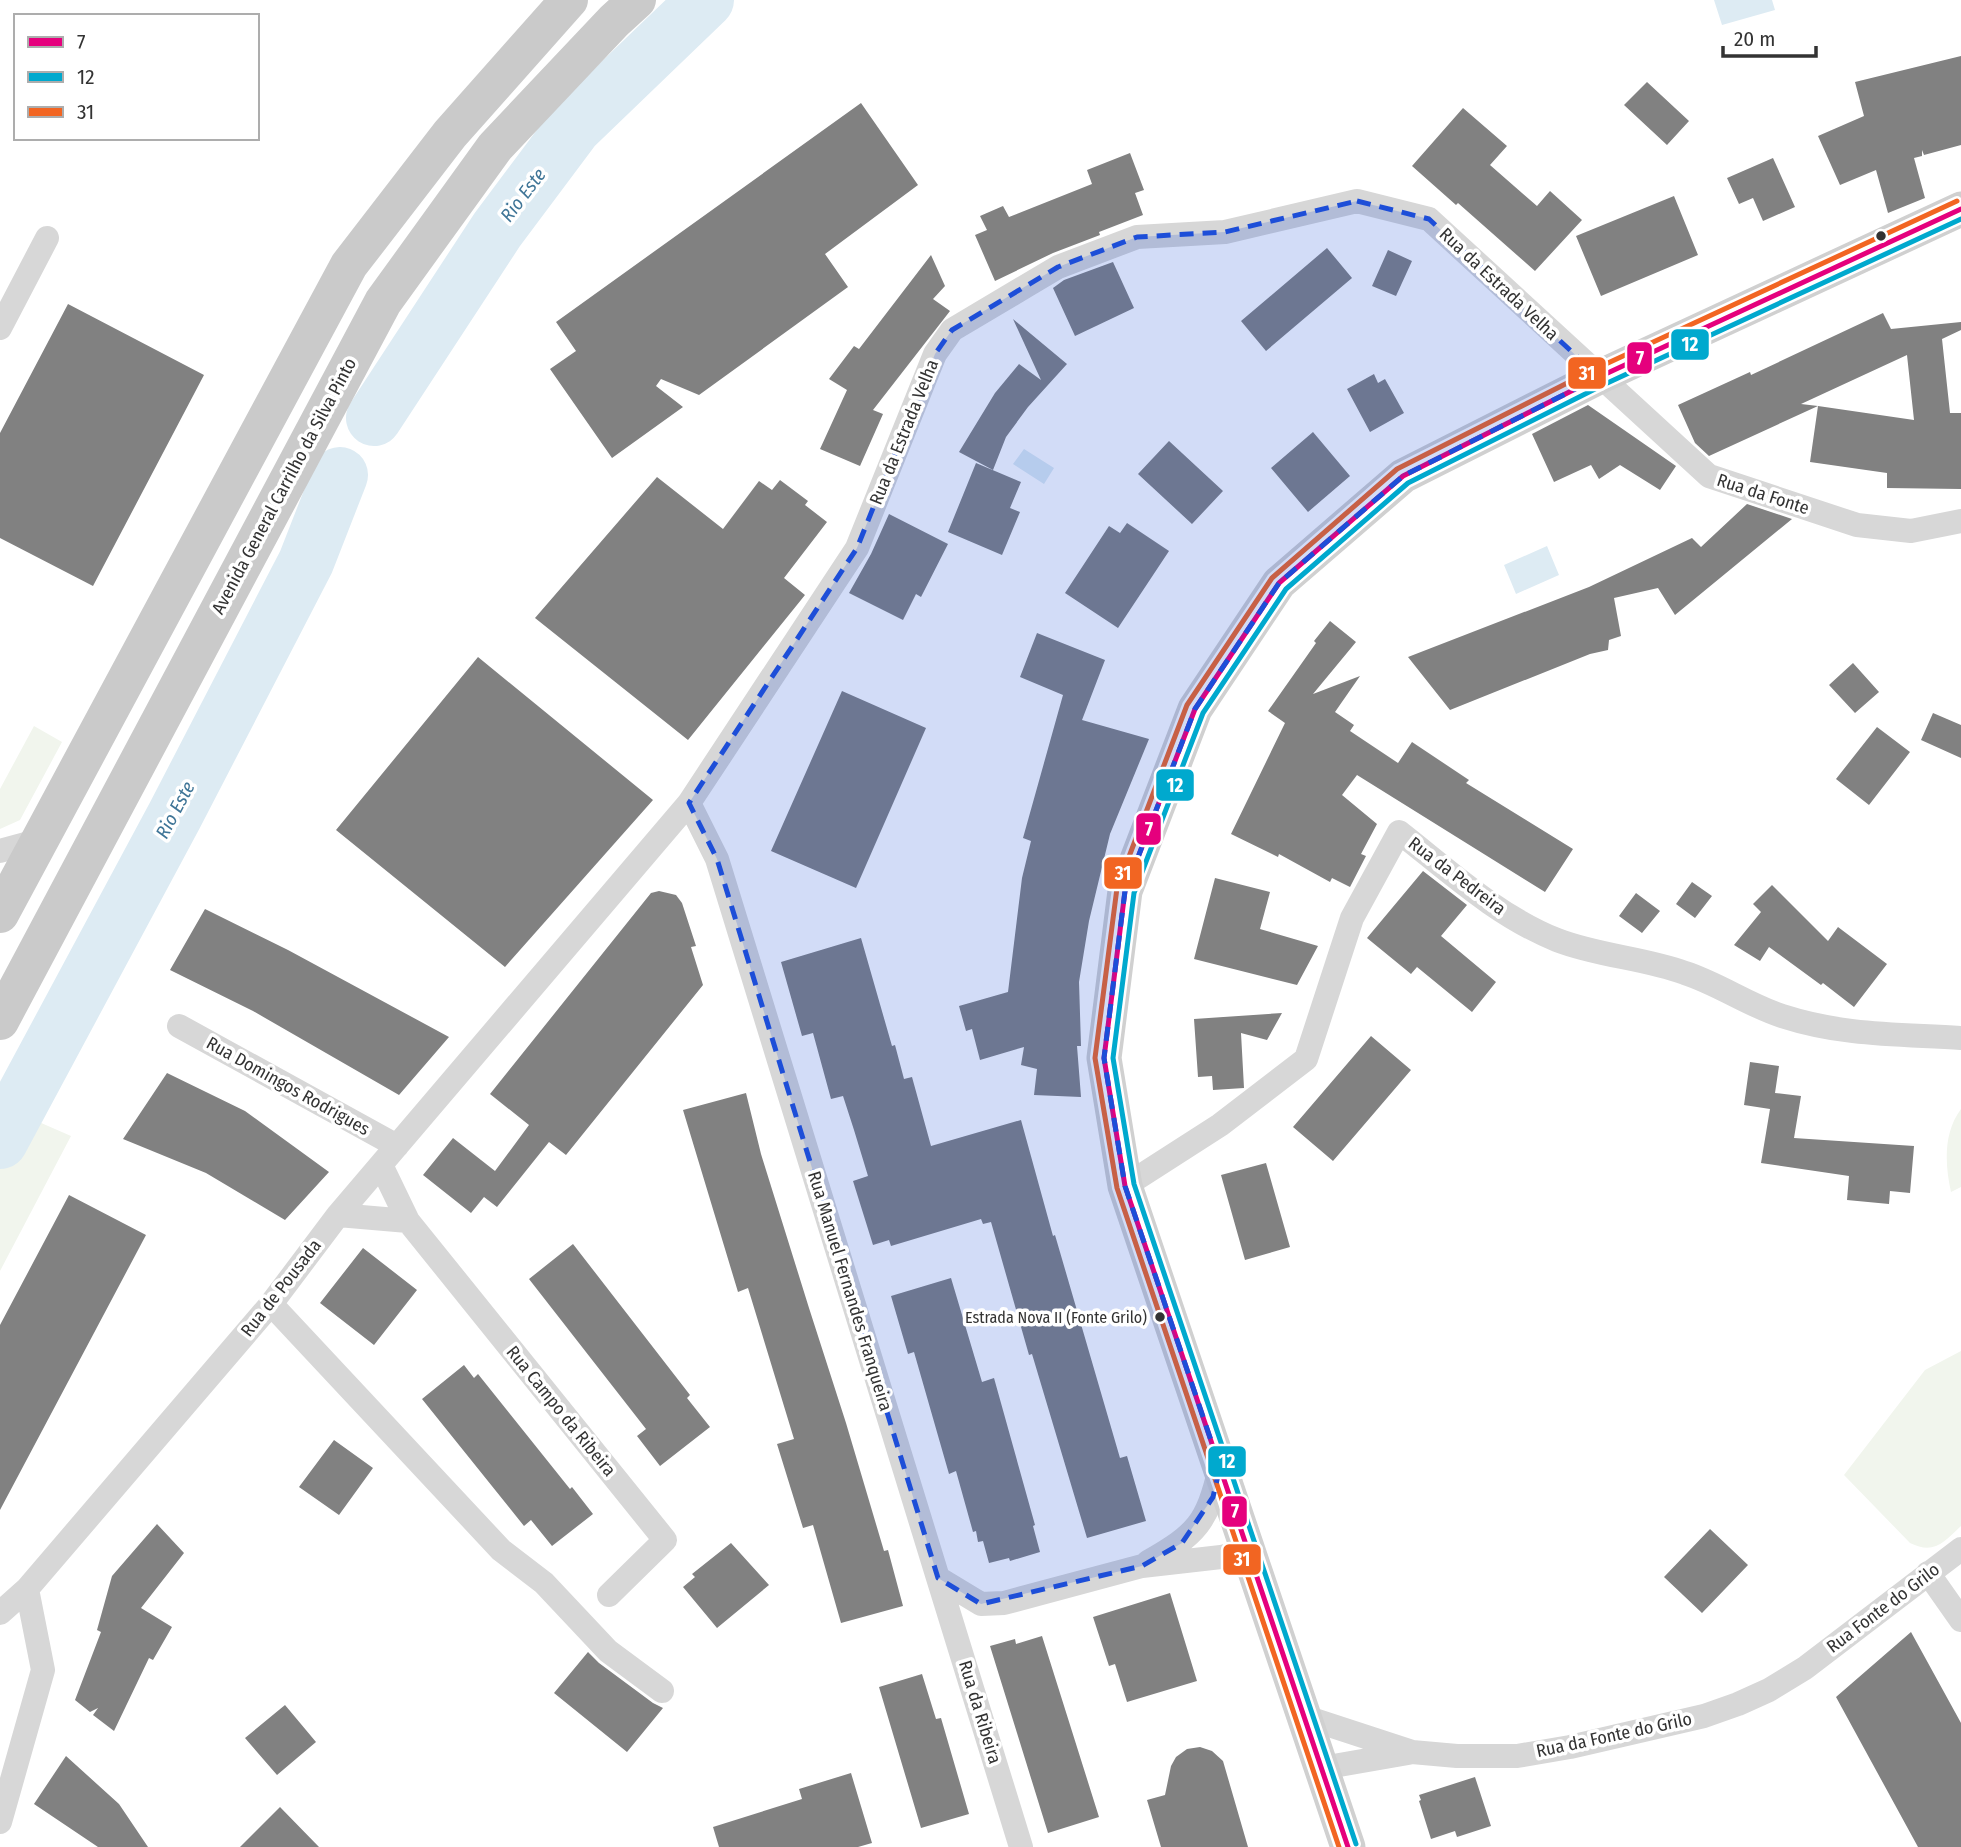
<svg xmlns="http://www.w3.org/2000/svg" width="1961" height="1847" viewBox="0 0 1961 1847" font-family="'Fira Sans Condensed',sans-serif">
  <style>
    .green { fill: #f1f5ed }
    .water { fill: #ddebf3 }
    .lines { fill: none; stroke-linecap: round; stroke-linejoin: round }
    .river { stroke: #ddebf3; stroke-width: 56 }
    .building { fill: #818181 }
    .minor { stroke: #d7d7d7; stroke-width: 24 }
    .secondary { stroke: #d0d0d0; stroke-width: 35 }
    .primary { stroke: #cacaca; stroke-width: 38 }
    .bus-1-casing { stroke: #fff; stroke-width: 10 }
    .bus-2-casing { stroke: #fff; stroke-width: 10 }
    .bus-3-casing { stroke: #fff; stroke-width: 10 }
    .bus-1 { stroke: #e5007d; stroke-width: 5 }
    .bus-2 { stroke: #00a9ce; stroke-width: 5 }
    .bus-3 { stroke: #f26522; stroke-width: 5 }
    .marked { fill: #1d4ed8; fill-opacity: 0.2; stroke: #1d4ed8; stroke-width: 5; stroke-dasharray: 14 9; stroke-linejoin: round }
    .bus-dot { fill: #333; stroke: #fff; stroke-width: 2.5 }
    .labels { text-anchor: middle; dominant-baseline: central; stroke-width: 7; stroke-linejoin: round; paint-order: stroke }
    .bus-label { font-size: 16px; fill: #333; stroke: #fff; text-anchor: end }
    .street-label { font-size: 18px; fill: #333; stroke: #fff }
    .water-label { font-size: 19px; font-style: italic; fill: #3f7597; stroke: #fff }
    .line-badge { stroke: #fff; stroke-width: 2.5 }
    .badge-label { font-size: 19px; text-anchor: middle; font-weight: bold; fill: #fff }
  </style>
  <rect width="100%" height="100%" fill="#fff"/>
  <path class="green" d="M34,726L62,742L20,820L0,829V789Z
    M0,1105L71,1136L0,1271Z
    M1961,1109V1187L1951,1192C1945,1165 1943,1133 1961,1109Z
    M1961,1351V1526C1944,1542 1934,1555 1910,1543L1844,1475L1925,1370Z"/>
  <path class="water" d="M1714,0H1772L1775,10L1722,25Z
    M1024,449L1054,468L1044,484L1013,464Z
    M1547,546L1559,575L1516,594L1504,565Z"/>
  <g class="lines">
    <path class="river" d="M374,418L497,230L574,127L706,0
      M0,1141L175,815L306,562L340,475"/>
  </g>
  <path class="building" d="M1961,56V145L1924,155L1922,150V156L1914,158L1925,198L1888,213L1876,170L1840,185L1818,136L1864,116L1855,82Z
    M1647,82L1689,121L1667,145L1624,105Z
    M861,103L918,185L825,254L848,287L699,395L661,379L656,386L683,407L612,458L550,369L576,351L556,322Z
    M1463,108L1507,146L1490,165L1537,206L1550,191L1582,220L1535,271L1458,203L1456,205L1412,166Z
    M1130,153L1144,190L1135,193L1143,215L1099,232L1100,235L1053,253L995,281L975,235L987,230L980,216L1003,206L1009,217L1092,184L1087,170Z
    M1773,158L1795,207L1763,221L1753,198L1739,204L1727,178Z
    M1674,196L1698,255L1601,296L1576,236Z
    M1327,248L1352,278L1266,351L1241,321Z
    M1388,250L1412,261L1396,296L1372,286Z
    M931,255L945,286L933,299L950,311L873,410L883,414L860,466L820,449L847,390L829,379L854,346L859,349Z
    M1113,262L1134,308L1075,336L1053,288L1064,280Z
    M68,304L204,375L93,586L0,538V433Z
    M1883,313L1891,329L1961,322V330L1942,339L1950,413H1961V489L1887,488V473L1810,462L1818,406L1914,420L1907,355L1801,404L1818,406L1709,456L1695,443L1678,405L1750,372L1751,375Z
    M1013,319L1067,364L1028,407L1006,437L993,470L959,452L995,393L1019,364L1041,380Z
    M1374,374L1378,383L1385,379L1404,413L1370,432L1347,389Z
    M1588,405L1676,466L1660,490L1620,465L1599,479L1591,465L1554,482L1532,434Z
    M1313,432L1350,476L1308,512L1271,468Z
    M1169,441L1223,491L1192,524L1138,474Z
    M976,463L1021,482L1010,508L1020,512L1002,555L948,532Z
    M657,477L723,529L759,481L772,490L780,480L808,501L805,505L827,522L784,578L805,595L688,740L535,618Z
    M1747,504L1792,519L1675,615L1658,588L1614,598L1621,636L1609,640L1608,650L1590,654L1450,710L1408,657L1589,587L1692,538L1701,547Z
    M889,514L948,544L921,597L916,594L903,620L849,593L871,554Z
    M1127,523L1169,551L1118,628L1065,593L1109,526L1120,533Z
    M1330,621L1356,642L1313,694L1360,676L1335,712L1354,725L1350,731L1398,763L1412,742L1469,780L1466,783L1573,849L1545,892L1357,775L1342,795L1377,824L1361,854L1366,856L1350,887L1332,878L1330,882L1279,854L1278,857L1231,834L1285,723L1268,711L1316,643L1314,641Z
    M1037,633L1105,660L1082,720L1149,739L1110,834L1089,921L1079,982L1081,1046H1077L1081,1097L1034,1095L1037,1069L1021,1065L1024,1047L980,1060L972,1029L966,1031L959,1006L1008,992L1022,878L1031,841L1023,838L1063,695L1020,677Z
    M478,657L653,800L505,967L336,830Z
    M1853,663L1879,692L1855,713L1829,685Z
    M842,691L926,728L856,888L771,851Z
    M1933,713L1961,725V758L1921,740Z
    M1877,727L1910,752L1869,805L1836,779Z
    M1423,871L1467,905L1441,936L1496,982L1472,1012L1417,967L1411,974L1367,938Z
    M1215,878L1270,892L1260,929L1318,946L1297,985L1194,959Z
    M1692,882L1712,896L1695,918L1676,904Z
    M1772,885L1828,941L1838,927L1887,964L1854,1007L1823,983L1821,985L1769,947L1760,961L1734,945L1761,912L1753,904Z
    M659,891L676,895L682,903L696,946L691,947L703,985L566,1155L549,1142L497,1207L484,1197L471,1213L423,1175L453,1138L495,1171L529,1125L490,1094L651,893Z
    M1636,893L1660,911L1642,933L1619,916Z
    M205,909L288,950L449,1037L399,1095L253,1011L170,970Z
    M861,938L892,1046L895,1045L904,1079L912,1077L931,1146L1021,1120L1053,1236L1055,1235L1120,1458L1127,1456L1146,1521L1087,1538L1032,1354L1029,1355L991,1222L983,1224L981,1219L891,1246L889,1240L873,1245L853,1181L868,1176L854,1130L843,1096L831,1099L813,1033L802,1036L781,962Z
    M1282,1013L1267,1040L1241,1033L1244,1088L1213,1090L1212,1076L1198,1077L1194,1019Z
    M1371,1036L1411,1070L1333,1161L1293,1127Z
    M1750,1062L1779,1066L1775,1093L1801,1096L1794,1138L1914,1146L1910,1193L1890,1191L1889,1204L1847,1200L1849,1176L1761,1163L1770,1109L1744,1105Z
    M167,1073L245,1111L329,1172L285,1220L206,1173L123,1139Z
    M746,1093L761,1154L809,1308L846,1423L884,1551L888,1550L903,1606L841,1623L813,1525L803,1528L777,1444L794,1439L748,1288L738,1292L683,1110Z
    M1266,1163L1290,1247L1245,1260L1221,1175Z
    M69,1195L146,1235L0,1510V1325Z
    M573,1244L690,1395L687,1398L710,1427L660,1466L637,1436L646,1429L529,1279Z
    M363,1248L417,1290L374,1345L320,1303Z
    M951,1278L982,1382L994,1378L1035,1525L1033,1526L1040,1552L1010,1561L1009,1558L989,1563L983,1541L978,1542L976,1531L973,1532L956,1471L949,1474L914,1352L908,1354L891,1296Z
    M464,1365L474,1378L478,1374L570,1489L572,1487L593,1514L552,1546L531,1520L524,1526L422,1399Z
    M334,1440L373,1468L339,1515L299,1487Z
    M157,1524L184,1553L141,1608L172,1627L153,1660L149,1658L114,1731L93,1715L98,1708L90,1712L75,1700L101,1632L97,1630L112,1576Z
    M1710,1529L1748,1565L1702,1613L1664,1577Z
    M731,1543L769,1585L717,1628L683,1587L695,1577L692,1574Z
    M1170,1593L1197,1681L1127,1702L1115,1664L1109,1666L1093,1617Z
    M1911,1632L1961,1723V1847H1918L1836,1697Z
    M1042,1636L1099,1817L1048,1833L990,1646L1015,1639L1016,1644Z
    M588,1652L599,1663L653,1703L663,1708L627,1752L554,1693Z
    M922,1674L936,1719L941,1718L969,1814L921,1828L879,1687Z
    M285,1705L316,1742L277,1775L245,1738Z
    M1200,1747L1212,1751L1223,1761L1248,1847H1161L1147,1800L1165,1795L1171,1766L1176,1757L1187,1749Z
    M66,1756L119,1804L148,1847H98L34,1804Z
    M851,1773L872,1843L858,1847H719L713,1827L802,1799L799,1789Z
    M1475,1777L1491,1826L1457,1837L1455,1831L1431,1839L1419,1801L1421,1800L1419,1795Z
    M280,1807L319,1847H240Z"/>
  <g class="lines">
    <path class="minor" d="M0,328L47,238
      M689,803L717,859L938,1578L981,1604L1004,1603L1142,1566L1221,1557L1248,1550
      M0,851L40,840
      M179,1026L397,1146
      M381,1165L408,1221L665,1540L609,1595
      M1125,1186L1220,1125L1306,1059L1352,918L1399,832C1449,871 1497,916 1557,940C1598,956 1644,958 1685,973C1719,984 1748,1005 1782,1016C1844,1036 1898,1034 1961,1038
      M338,1215L408,1221
      M271,1304L501,1550L544,1583L608,1651L662,1691
      M1148,1562C1197,1534 1207,1523 1220,1468
      M1928,1573L1961,1620
      M938,1578L1021,1847
      M0,1613L27,1589L271,1304L338,1215L689,803L857,548L935,354L952,330L1026,286L1058,267L1137,237L1225,232L1357,201L1429,219L1709,476L1857,525L1911,531L1961,521
      M1305,1717L1412,1752L1457,1756H1517L1570,1747L1704,1716L1738,1704L1769,1690L1805,1668L1961,1549
      M1322,1768L1408,1753
      M0,1822L43,1670L27,1589"/>
    <path class="secondary" d="M1348,1847L1125,1186L1104,1058L1125,891L1195,709L1279,583L1403,476L1599,377L1961,209"/>
    <path class="primary" d="M0,914L349,265L450,134L569,0
      M0,1021L383,302L495,147L614,21L637,0"/>
    <defs>
      <path id="bus-1" d="M1348,1847L1125,1186L1104,1058L1125,891L1195,709L1279,583L1403,476L1599,377L1961,209"/>
      <path id="bus-2" d="M1356,1844L1134,1184L1113,1058L1134,893L1203,713L1286,589L1408,483L1603,385L1961,219"/>
      <path id="bus-3" d="M1339,1847L1117,1188L1095,1058L1117,888L1187,705L1272,578L1397,469L1595,369L1957,201"/>
    </defs>
    <use href="#bus-1" class="bus-1-casing"/>
    <use href="#bus-2" class="bus-2-casing"/>
    <use href="#bus-3" class="bus-3-casing"/>
    <use href="#bus-1" class="bus-1"/>
    <use href="#bus-2" class="bus-2"/>
    <use href="#bus-3" class="bus-3"/>
  </g>
  <path class="marked" d="M1357,201L1429,219L1599,377L1403,476L1279,583L1195,709L1125,891L1104,1058L1125,1186L1220,1467L1213,1497L1182,1543L1142,1566L981,1604L938,1578L717,859L689,803L857,548L935,354L952,330L1058,267L1137,237L1225,232Z"/>
  <g class="bus-dot">
    <circle cx="1881" cy="236" r="6"/>
    <circle cx="1160" cy="1317" r="6"/>
  </g>
  <g class="labels">
    <g class="bus-label">
      <text x="1147" y="1317">Estrada Nova II (Fonte Grilo)</text>
    </g>
    <g class="street-label">
      <text transform="translate(1499 284) rotate(43)">Rua da Estrada Velha</text>
      <text transform="translate(904 432) rotate(-68)">Rua da Estrada Velha</text>
      <text transform="translate(284 486) rotate(-62)">Avenida General Carrilho da Silva Pinto</text>
      <text transform="translate(1763 494) rotate(18)">Rua da Fonte</text>
      <text transform="translate(1457 876) rotate(37)">Rua da Pedreira</text>
      <text transform="translate(288 1086) rotate(29)">Rua Domingos Rodrigues</text>
      <text transform="translate(281 1288) rotate(-52)">Rua de Pousada</text>
      <text transform="translate(850 1291) rotate(73)">Rua Manuel Fernandes Franqueira</text>
      <text transform="translate(561 1411) rotate(51)">Rua Campo da Ribeira</text>
      <text transform="translate(1883 1608) rotate(-37)">Rua Fonte do Grilo</text>
      <text transform="translate(980 1712) rotate(73)">Rua da Ribeira</text>
      <text transform="translate(1614 1735) rotate(-12)">Rua da Fonte do Grilo</text>
    </g>
    <g class="water-label">
      <text transform="translate(523 195) rotate(-53)">Rio Este</text>
      <text transform="translate(175 810) rotate(-62)">Rio Este</text>
    </g>
  </g>
  <g class="line-badge">
    <rect x="1670" y="328" width="40" height="33" rx="7" fill="#00a9ce"/>
    <rect x="1626" y="341" width="27" height="34" rx="7" fill="#e5007d"/>
    <rect x="1567" y="356" width="40" height="34" rx="7" fill="#f26522"/>
    <rect x="1155" y="768" width="40" height="34" rx="7" fill="#00a9ce"/>
    <rect x="1135" y="812" width="27" height="34" rx="7" fill="#e5007d"/>
    <rect x="1103" y="856" width="40" height="34" rx="7" fill="#f26522"/>
    <rect x="1207" y="1445" width="40" height="33" rx="7" fill="#00a9ce"/>
    <rect x="1221" y="1495" width="27" height="33" rx="7" fill="#e5007d"/>
    <rect x="1222" y="1543" width="40" height="33" rx="7" fill="#f26522"/>
  </g>
  <g class="badge-label">
    <text x="1690" y="351">12</text>
    <text x="1640" y="365">7</text>
    <text x="1587" y="380">31</text>
    <text x="1175" y="792">12</text>
    <text x="1149" y="836">7</text>
    <text x="1123" y="880">31</text>
    <text x="1227" y="1468">12</text>
    <text x="1235" y="1518">7</text>
    <text x="1242" y="1566">31</text>
  </g>
  <rect x="14" y="14" width="245" height="126" fill="#ffffff" stroke="#adadad" stroke-width="2"/>
  <rect x="28" y="37" width="35" height="10" fill="#e5007d" stroke="#adadad" stroke-width="2"/>
  <text x="77" y="49" font-size="21" fill="#333333">7</text>
  <rect x="28" y="72" width="35" height="10" fill="#00a9ce" stroke="#adadad" stroke-width="2"/>
  <text x="77" y="84" font-size="21" fill="#333333">12</text>
  <rect x="28" y="107" width="35" height="10" fill="#f26522" stroke="#adadad" stroke-width="2"/>
  <text x="77" y="119" font-size="21" fill="#333333">31</text>
  <path d="M1723 46v10h93v-10" fill="none" stroke="#333333" stroke-width="3.5"/>
  <text x="1734" y="46" font-size="21" fill="#333333" stroke="#ffffff" stroke-width="5" paint-order="stroke">20 m</text>
</svg>
